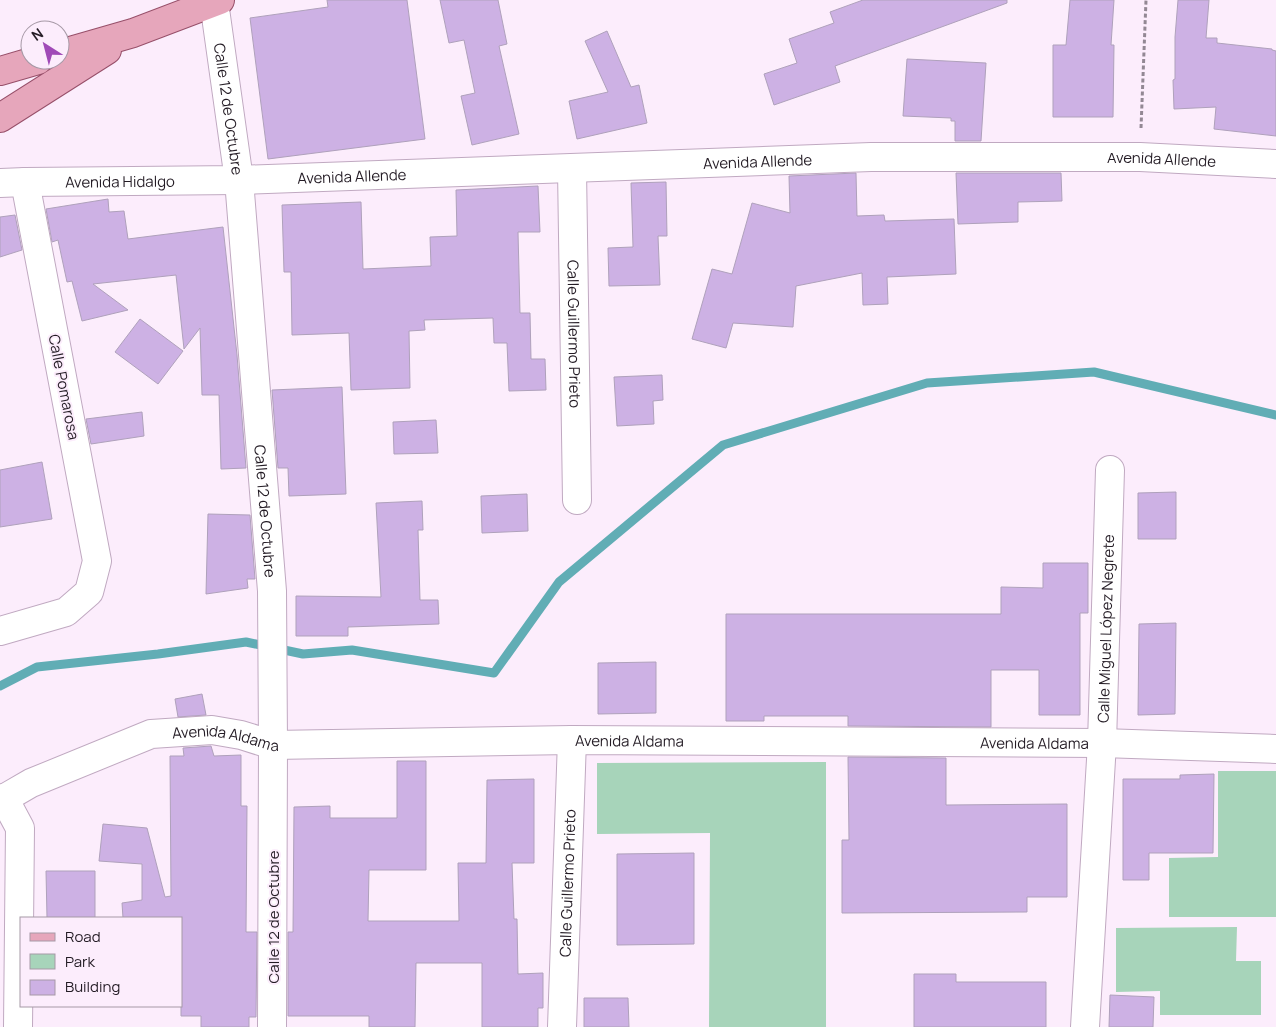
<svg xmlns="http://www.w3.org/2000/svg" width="1276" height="1027" viewBox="0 0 1276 1027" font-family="Manrope,sans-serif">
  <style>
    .green { fill: #a7d4ba }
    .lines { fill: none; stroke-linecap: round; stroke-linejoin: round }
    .stream { stroke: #61adb5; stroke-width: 9 }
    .building { fill: #cdb1e4; stroke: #afa1bb }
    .minor-casing { stroke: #c0a9c1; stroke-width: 30 }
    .major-casing { stroke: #974f69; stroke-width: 30 }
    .path { stroke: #938894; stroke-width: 3; stroke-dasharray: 4 2.5; stroke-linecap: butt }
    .minor { stroke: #fff; stroke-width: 28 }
    .major { stroke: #e6a6bb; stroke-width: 28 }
    .labels { text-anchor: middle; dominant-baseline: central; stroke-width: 4; stroke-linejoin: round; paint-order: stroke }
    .street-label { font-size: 15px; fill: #241c25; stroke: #fcedfc }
  </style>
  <rect width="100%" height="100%" fill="#fcedfc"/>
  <path class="green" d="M826,762V1027H709L710,833L597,834V763Z
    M1218,771H1276V917H1169V858L1218,857Z
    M1237,927L1236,961H1261V1015H1160V991L1116,992V928Z"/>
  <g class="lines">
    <path class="stream" d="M0,686L37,667L158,654L246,642L303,654L352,650L494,673L559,582L723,445L927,383L1094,372L1276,415"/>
  </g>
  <path class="building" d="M327,0H407L425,139L268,159L250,18L328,7Z
    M440,0H498L507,44L499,46L519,134L472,145L461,96L475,93L464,40L449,43Z
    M863,0H1007V3L835,66L840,82L774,105L764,74L797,63L789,39L834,23L830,12Z
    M1070,0H1114L1111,45H1114L1113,117H1053V45H1066Z
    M1178,0H1209L1206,38H1217V43L1272,49V50L1276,51V136L1214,129L1216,107L1174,109L1173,80L1175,79V37Z
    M607,31L631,87L639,85L647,123L577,139L569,101L608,92L585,41Z
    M907,59L986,63L981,141H955V121H951V118L903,116Z
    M856,173L857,216L884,215L885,221L954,219L956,274L887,277L888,304L863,305L862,273L796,286L793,327L733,323L726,348L692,339L712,269L732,274L752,203L790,213L789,176Z
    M956,173H1061L1062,201L1018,202V222L958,224Z
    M666,182L667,236H658L660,285L609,286L608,248L633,247L631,183Z
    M538,186L540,232H518L520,313H530L531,359H545L546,390L509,391L507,343H494L493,318L424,320L425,330L409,331L410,388L351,390L349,333L292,335L291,272H284L282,205L361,202L363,269L431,266L430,237L457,236L456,190Z
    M108,199L109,212L124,211L128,239L223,227L237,355L246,468L221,469L219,395H202L200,328L184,349L176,275L93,284L128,310L82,321L72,281L67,282L58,240L52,242L46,209Z
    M15,215L22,250L0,257V217Z
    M140,319L183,351L158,384L115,352Z
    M662,375L663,400L653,401L654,424L617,426L614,377Z
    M342,387L346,494L289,496L288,468H278L272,390Z
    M142,412L144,436L91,444L86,419Z
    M436,420L438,453L394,454L393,422Z
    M42,462L52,519L0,527V470Z
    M1176,492V539H1138V493Z
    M527,494L528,531L482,533L481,496Z
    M422,501L423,530H418L420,600H438L439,624L348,627V636H296V596L381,597L376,503Z
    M208,514L250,515L255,579H247L248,588L206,594Z
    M1043,563H1088V613H1080V715H1039V670H991V727L848,726V716H764V721H726V614H1001V587L1043,588Z
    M1176,623L1175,714L1138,715L1139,624Z
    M656,662V713L598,714V663Z
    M202,694L206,715L178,717L175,699Z
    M211,746L214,756L241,755V806H247L246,932H257L256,1017H249V1027H201V1016H181V918H123L122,903L142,900V864L99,861L103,824L147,828L165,897L171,896L170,756H184L183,748Z
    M848,757L946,758V805L1067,804V897H1027V912L842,913V840H849Z
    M397,761H426V870H369L368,921H459L458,863H486L487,780L534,779V863H512L514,919H517L518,974L543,973V1008H538V1027H482V963H416L415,1027H369V1016H288V932H293L294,807L330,806V818H397Z
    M1214,774L1213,853H1149V880H1123V779H1180V775Z
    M694,853V944L617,945V854Z
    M46,871H95V918H47Z
    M914,974H956V982H1046V1027H914Z
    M1110,995L1154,997L1153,1027H1109Z
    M584,998H628L629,1027H584Z"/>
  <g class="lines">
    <defs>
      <g id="minor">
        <path id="s1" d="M214,2L239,180L272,591L273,745L272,1027"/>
        <path id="s2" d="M572,169L577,500"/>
        <path id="s3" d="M0,183L25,182L239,180L871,157H1140L1276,164"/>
        <path d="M0,631L66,612L89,592L97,561L25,182"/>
        <path d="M4,798L20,828L18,1027"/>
        <path id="s4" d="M0,801L31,783L151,734L212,730L241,735L273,745L572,740L1102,743L1276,749"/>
        <path id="s5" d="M562,1027L572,740"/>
        <path id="s6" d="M1085,1027L1102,743L1110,470"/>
      </g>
      <path id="major" d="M60,54L133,33L220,0
        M0,71L38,60
        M0,118L107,50"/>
    </defs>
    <use href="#minor" class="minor-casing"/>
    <use href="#major" class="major-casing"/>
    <path class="path" d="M1141,128L1146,0"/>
    <use href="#minor" class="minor"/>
    <use href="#major" class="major"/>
  </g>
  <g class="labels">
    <g class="street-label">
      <text stroke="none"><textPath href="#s1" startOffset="108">Calle 12 de Octubre</textPath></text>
      <text stroke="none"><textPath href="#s3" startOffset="1162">Avenida Allende</textPath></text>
      <text stroke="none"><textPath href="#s3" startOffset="758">Avenida Allende</textPath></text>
      <text stroke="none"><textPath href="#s3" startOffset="352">Avenida Allende</textPath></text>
      <text stroke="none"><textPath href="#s3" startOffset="120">Avenida Hidalgo</textPath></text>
      <text stroke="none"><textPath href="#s2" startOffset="165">Calle Guillermo Prieto</textPath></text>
      <text transform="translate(64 387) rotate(79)">Calle Pomarosa</text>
      <text stroke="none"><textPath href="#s1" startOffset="512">Calle 12 de Octubre</textPath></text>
      <text stroke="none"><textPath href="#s6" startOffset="399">Calle Miguel López Negrete</textPath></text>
      <text stroke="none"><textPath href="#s4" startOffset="241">Avenida Aldama</textPath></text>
      <text stroke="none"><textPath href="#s4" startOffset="646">Avenida Aldama</textPath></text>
      <text stroke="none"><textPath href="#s4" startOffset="1051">Avenida Aldama</textPath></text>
      <text stroke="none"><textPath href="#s5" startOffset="144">Calle Guillermo Prieto</textPath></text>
      <text transform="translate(273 917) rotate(-90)">Calle 12 de Octubre</text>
    </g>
  </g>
  <rect x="20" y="917" width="162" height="90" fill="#fcedfc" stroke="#a699a6"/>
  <rect x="30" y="933" width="25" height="8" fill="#e6a6bb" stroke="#a699a6"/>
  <text x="65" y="942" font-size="15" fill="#241c25">Road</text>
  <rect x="30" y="954" width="25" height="15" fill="#a7d4ba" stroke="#a699a6"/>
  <text x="65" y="967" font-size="15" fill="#241c25">Park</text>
  <rect x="30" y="980" width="25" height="15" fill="#cdb1e4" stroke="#a699a6"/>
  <text x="65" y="992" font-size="15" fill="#241c25">Building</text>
  <g transform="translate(45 45) rotate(324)"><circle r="24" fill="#fcedfc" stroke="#a699a6"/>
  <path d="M0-4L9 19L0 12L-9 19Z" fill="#a04ab7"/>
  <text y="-8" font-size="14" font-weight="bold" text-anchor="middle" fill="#241c25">N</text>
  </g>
</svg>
